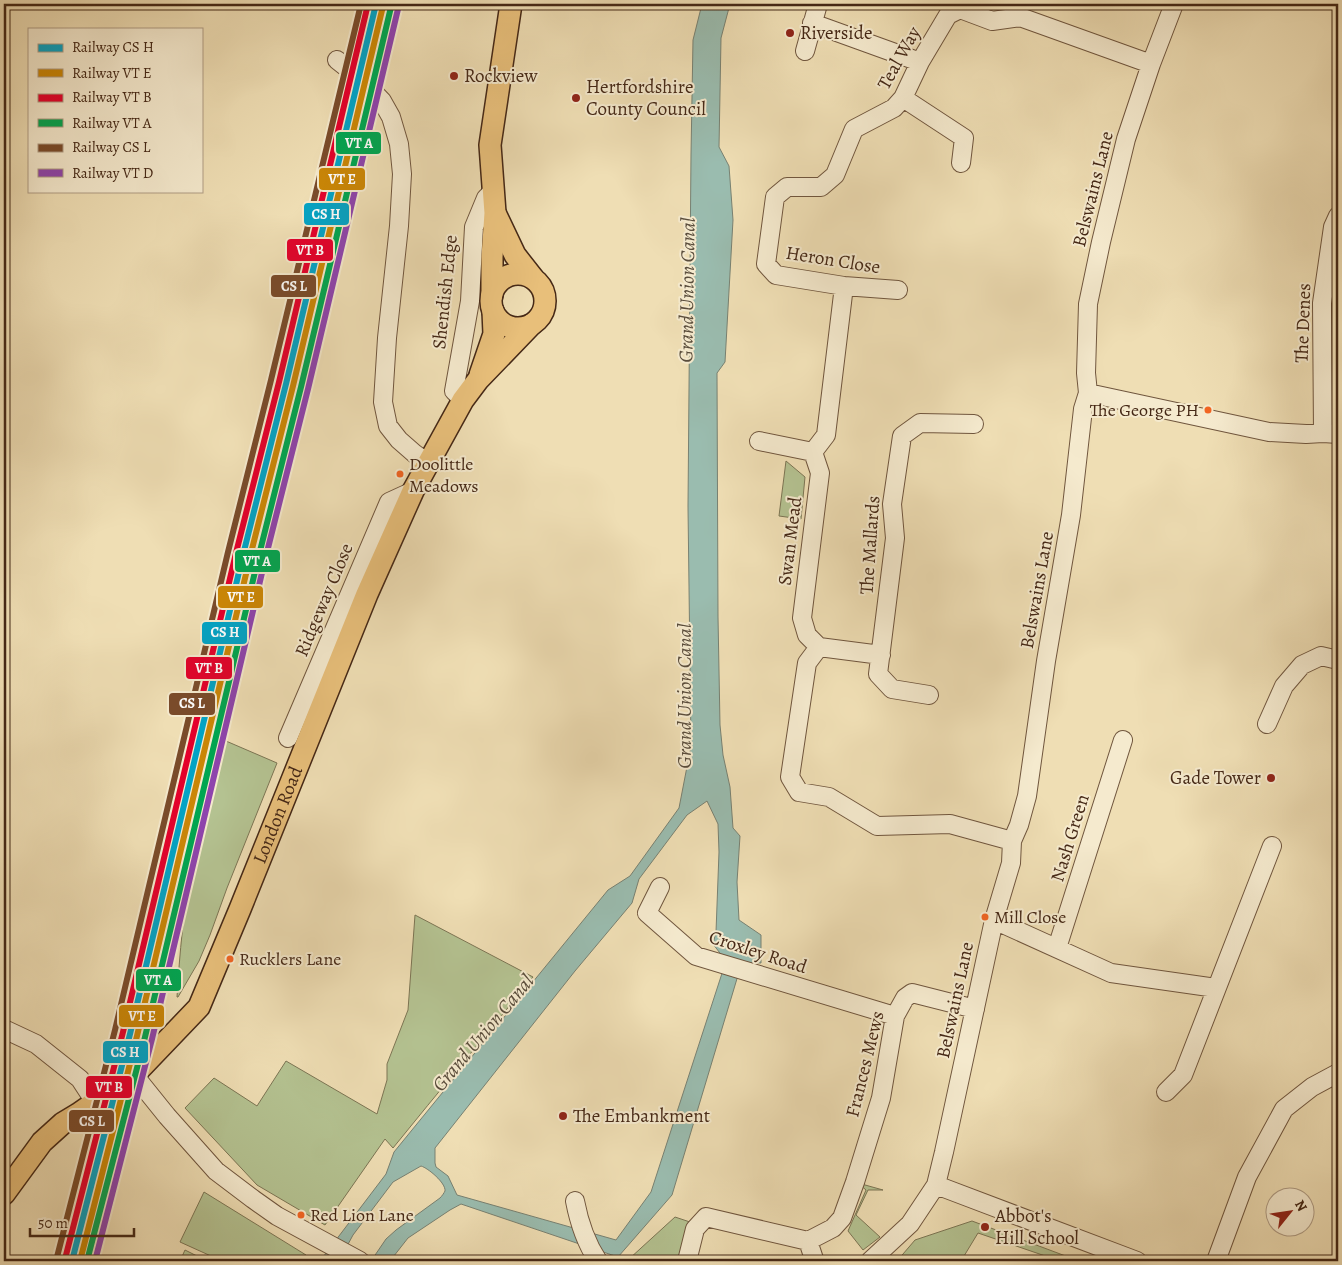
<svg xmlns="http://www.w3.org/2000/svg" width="1342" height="1265" viewBox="0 0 1342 1265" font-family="Alegreya,serif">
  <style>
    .green { fill: #b4c291; stroke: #7c7554 }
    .water { fill: #9abcaf; stroke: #788172; fill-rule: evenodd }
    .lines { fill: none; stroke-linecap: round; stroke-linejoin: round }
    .minor-casing { stroke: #70563e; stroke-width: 20 }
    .major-casing { stroke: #452816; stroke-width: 24 }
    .minor { stroke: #f5eace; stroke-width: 18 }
    .major { stroke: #e8bf7a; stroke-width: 21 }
    .rail-1-casing { stroke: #f5eace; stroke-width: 10 }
    .rail-2-casing { stroke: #f5eace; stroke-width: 10 }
    .rail-3-casing { stroke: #f5eace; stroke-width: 10 }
    .rail-4-casing { stroke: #f5eace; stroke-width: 10 }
    .rail-5-casing { stroke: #f5eace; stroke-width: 10 }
    .rail-6-casing { stroke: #f5eace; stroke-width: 10 }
    .rail-1 { stroke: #03a3c5; stroke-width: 6 }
    .rail-2 { stroke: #ca8606; stroke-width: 6 }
    .rail-3 { stroke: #e4002b; stroke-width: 6 }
    .rail-4 { stroke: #00a651; stroke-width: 6 }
    .rail-5 { stroke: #7a4b2a; stroke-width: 6 }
    .rail-6 { stroke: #8e44ad; stroke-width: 6 }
    .poi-dot { fill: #8f2418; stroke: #f5eace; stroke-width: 2 }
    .bus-dot { fill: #f26522; stroke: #f5eace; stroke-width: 2 }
    .labels { text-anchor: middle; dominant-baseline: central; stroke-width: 4; stroke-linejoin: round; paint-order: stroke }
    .bus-label { font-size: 18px; fill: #452816; stroke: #f5eace; text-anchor: start }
    .poi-label { font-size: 19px; fill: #452816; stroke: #f5eace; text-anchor: start }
    .street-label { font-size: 19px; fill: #452816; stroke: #f5eace }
    .water-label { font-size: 20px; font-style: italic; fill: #5a4d3c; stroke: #f5eace }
    .line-badge { stroke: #f5eace; stroke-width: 2 }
    .badge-label { font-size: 14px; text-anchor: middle; font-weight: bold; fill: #fff }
  </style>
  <rect width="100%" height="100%" fill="#efdeb4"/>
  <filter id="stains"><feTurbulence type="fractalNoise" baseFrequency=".004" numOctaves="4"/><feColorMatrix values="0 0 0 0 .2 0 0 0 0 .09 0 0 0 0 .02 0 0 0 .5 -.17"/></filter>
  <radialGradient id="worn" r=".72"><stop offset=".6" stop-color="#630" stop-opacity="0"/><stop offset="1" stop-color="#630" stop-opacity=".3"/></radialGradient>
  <path class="green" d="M1338,391V418L1333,411L1336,392Z
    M786,461L805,477L801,519L779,516Z
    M219,738L277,763L227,888L210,935L199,961L178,997H177C182,909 195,822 219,738Z
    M415,915L533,977C487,1034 439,1091 393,1148L385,1139L325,1225L257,1185L185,1108L214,1078L257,1106L286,1061L377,1114L387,1080V1064L408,1010Z
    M858,1183L883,1190H868L856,1215L880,1237L863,1250L848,1231L866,1190Z
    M204,1192L306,1255L304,1261H222L180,1242Z
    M675,1217L693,1223L682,1261H636L629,1259Z
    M972,1221L1079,1261H1060L978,1233L961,1261H897L915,1240Z
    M185,1250L207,1261H180Z"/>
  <path class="water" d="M702,4H730L721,38L719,147L729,166L733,220L725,362L717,373L718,617L720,725L723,755L730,787L733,828L740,836L737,882L739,920L761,935V963L742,962L672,1195L618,1257L461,1204L450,1210L408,1238L390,1261H371L386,1239L396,1230L440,1198C442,1196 444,1193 445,1191C446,1183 428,1168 421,1166L393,1182L353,1235L339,1261H320L386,1174L394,1152L608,890L630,876L679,808L691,746L688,506L691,154L693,40ZM707,801L718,824L719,852L716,932L713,944L726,961L651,1192L616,1240L457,1195L448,1176L436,1167L435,1163V1148L575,971L632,903L639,879L687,815Z"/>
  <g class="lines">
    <defs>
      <path id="minor" d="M812,23L920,62
        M805,51L818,4
        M337,60L361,79L382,101L391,117L399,144L402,174L399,226L387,338L383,402L388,426L399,440L415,454L428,463
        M903,98L964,138L961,163
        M844,286L826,435L813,452L820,473L802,618L807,635L819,647L881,655
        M898,290L844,286L776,275L766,264L775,197L787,187H821L835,175L854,129L894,108L903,98L920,62L948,15L960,9L992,21L1020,17L1151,64
        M1088,393L1269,432L1306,434L1323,433L1338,434
        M463,400L454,391L470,301L474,227L486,198L494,190
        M1323,433L1322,303L1333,227L1338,216
        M759,441L813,452
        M819,647L807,663L790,777L799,792L829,797L877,826L950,824L1012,841
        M929,695L892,689L878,674L895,538L892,504L902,436L920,423L974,424
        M1267,724L1284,686L1302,665L1321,656L1338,660
        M288,738L389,502L413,491
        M660,887L647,913L696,956L895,1016
        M994,920L1111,973L1216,988
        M1057,948L1123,740
        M4,1029L36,1044L80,1079L95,1102
        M134,1075L167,1116L216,1171L253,1199L277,1216L360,1261
        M1166,1092L1183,1075L1272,846
        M936,1185L1137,1261
        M575,1201C579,1222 586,1243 598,1261
        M808,1241L814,1259L813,1261
        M687,1261L695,1229L706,1217L808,1241L833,1228L842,1218L855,1182L881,1098L895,1016L905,998L912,993L975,1009
        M870,1261L910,1224L936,1185L944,1152L994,920L1011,863L1012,841L1019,825L1027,796L1046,661L1071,515L1083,409L1088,393L1086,373L1088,304L1101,242L1126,139L1151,64L1174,4
        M1216,1261L1247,1177L1284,1109L1312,1087L1338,1073"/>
      <g id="major">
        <path d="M496,215L515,255L533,278"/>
        <circle cx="518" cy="301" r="27"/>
        <path d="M492,295V257L495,213L490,145L511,4"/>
        <path d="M480,375L494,334L493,311"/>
        <path id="s1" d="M4,1194L42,1142L63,1123L78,1114L134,1075L199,1007L240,909L367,594L413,491L463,400L478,380L531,325"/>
      </g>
    </defs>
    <use href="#minor" class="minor-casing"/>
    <use href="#major" class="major-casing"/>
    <use href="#minor" class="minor"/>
    <use href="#major" class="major"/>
    <defs>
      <path id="rail-1" d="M72,1261L130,1034L243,555L286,384L376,4"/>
      <path id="rail-2" d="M80,1261L137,1036L250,557L293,386L383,6"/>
      <path id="rail-3" d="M65,1259L123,1032L236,553L279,382L368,4"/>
      <path id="rail-4" d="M87,1261L145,1037L258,559L301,387L391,7"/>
      <path id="rail-5" d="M57,1257L115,1030L228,552L271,380L361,4"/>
      <path id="rail-6" d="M95,1261L152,1039L265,560L308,389L398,9"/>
    </defs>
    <use href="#rail-1" class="rail-1-casing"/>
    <use href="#rail-2" class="rail-2-casing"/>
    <use href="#rail-3" class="rail-3-casing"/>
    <use href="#rail-4" class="rail-4-casing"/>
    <use href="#rail-5" class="rail-5-casing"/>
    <use href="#rail-6" class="rail-6-casing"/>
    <use href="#rail-1" class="rail-1"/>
    <use href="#rail-2" class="rail-2"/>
    <use href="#rail-3" class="rail-3"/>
    <use href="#rail-4" class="rail-4"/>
    <use href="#rail-5" class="rail-5"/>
    <use href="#rail-6" class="rail-6"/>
  </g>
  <g class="poi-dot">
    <circle cx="790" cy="33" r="5"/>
    <circle cx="454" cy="76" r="5"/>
    <circle cx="576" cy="98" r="5"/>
    <circle cx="1271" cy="778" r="5"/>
    <circle cx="563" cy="1116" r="5"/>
    <circle cx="985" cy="1227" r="5"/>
  </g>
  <g class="bus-dot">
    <circle cx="1208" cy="410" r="4.5"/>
    <circle cx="400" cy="474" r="4.5"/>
    <circle cx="985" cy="917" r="4.5"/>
    <circle cx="230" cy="959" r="4.5"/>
    <circle cx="301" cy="1215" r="4.5"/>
  </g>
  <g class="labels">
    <g class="bus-label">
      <text x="1199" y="410" text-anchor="end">The George PH</text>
      <text x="409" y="464">Doolittle<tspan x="409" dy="22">Meadows</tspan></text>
      <text x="994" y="917">Mill Close</text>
      <text x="239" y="959">Rucklers Lane</text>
      <text x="310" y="1215">Red Lion Lane</text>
    </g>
    <g class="poi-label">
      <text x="800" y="33">Riverside</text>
      <text x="464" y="76">Rockview</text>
      <text x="586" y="87">Hertfordshire<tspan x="586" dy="22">County Council</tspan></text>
      <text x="1261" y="778" text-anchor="end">Gade Tower</text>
      <text x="573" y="1116">The Embankment</text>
      <text x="995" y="1216">Abbot's<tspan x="995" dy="22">Hill School</tspan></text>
    </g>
    <g class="street-label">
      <text transform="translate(899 58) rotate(-61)">Teal Way</text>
      <text transform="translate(1093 189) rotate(-76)">Belswains Lane</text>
      <text transform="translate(833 260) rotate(9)">Heron Close</text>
      <text transform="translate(445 292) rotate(-84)">Shendish Edge</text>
      <text transform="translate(1303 323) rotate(-88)">The Denes</text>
      <text transform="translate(790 541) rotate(-83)">Swan Mead</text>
      <text transform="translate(870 545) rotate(-86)">The Mallards</text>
      <text transform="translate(1037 590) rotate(-80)">Belswains Lane</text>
      <text transform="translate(324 600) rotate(-67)">Ridgeway Close</text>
      <text stroke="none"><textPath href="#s1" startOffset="480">London Road</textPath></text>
      <text transform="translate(1070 838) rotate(-73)">Nash Green</text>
      <text transform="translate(758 952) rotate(18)">Croxley Road</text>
      <text transform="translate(955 1000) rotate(-78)">Belswains Lane</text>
      <text transform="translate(865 1064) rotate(-76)">Frances Mews</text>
    </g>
    <g class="water-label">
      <text transform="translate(687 290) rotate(-89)">Grand Union Canal</text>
      <text transform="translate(684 696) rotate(-90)">Grand Union Canal</text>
      <text transform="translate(483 1033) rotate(-50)">Grand Union Canal</text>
    </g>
  </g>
  <g class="line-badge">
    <rect x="335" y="131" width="47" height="24" rx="5" fill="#00a651"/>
    <rect x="318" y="167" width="48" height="24" rx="5" fill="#ca8606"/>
    <rect x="303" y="202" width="47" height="24" rx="5" fill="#03a3c5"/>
    <rect x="286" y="238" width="48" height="24" rx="5" fill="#e4002b"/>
    <rect x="270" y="274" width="47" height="24" rx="5" fill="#7a4b2a"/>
    <rect x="234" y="549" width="47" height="24" rx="5" fill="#00a651"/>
    <rect x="217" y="585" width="47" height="24" rx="5" fill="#ca8606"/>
    <rect x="201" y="621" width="47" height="24" rx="5" fill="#03a3c5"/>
    <rect x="185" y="656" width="48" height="24" rx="5" fill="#e4002b"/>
    <rect x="168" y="692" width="48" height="24" rx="5" fill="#7a4b2a"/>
    <rect x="135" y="968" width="47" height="24" rx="5" fill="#00a651"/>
    <rect x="118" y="1004" width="47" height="24" rx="5" fill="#ca8606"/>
    <rect x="102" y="1040" width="47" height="24" rx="5" fill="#03a3c5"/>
    <rect x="85" y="1075" width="48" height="24" rx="5" fill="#e4002b"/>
    <rect x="68" y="1109" width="47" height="24" rx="5" fill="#7a4b2a"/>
  </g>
  <g class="badge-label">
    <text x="359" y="148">VT A</text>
    <text x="342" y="184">VT E</text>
    <text x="326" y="219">CS H</text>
    <text x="310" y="255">VT B</text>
    <text x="294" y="291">CS L</text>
    <text x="257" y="566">VT A</text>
    <text x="241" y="602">VT E</text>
    <text x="225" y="637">CS H</text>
    <text x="209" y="673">VT B</text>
    <text x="192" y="708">CS L</text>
    <text x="158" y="985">VT A</text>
    <text x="142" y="1021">VT E</text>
    <text x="125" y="1057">CS H</text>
    <text x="109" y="1092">VT B</text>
    <text x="92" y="1126">CS L</text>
  </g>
  <rect width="1342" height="1265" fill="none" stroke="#efdeb4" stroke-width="20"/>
  <rect x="5" y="5" width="1332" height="1255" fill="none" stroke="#452816" stroke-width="2.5"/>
  <rect x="10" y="10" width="1322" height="1245" fill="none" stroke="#452816"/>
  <rect x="28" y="28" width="175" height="165" fill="#f5eace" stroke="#af9c84"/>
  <rect x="38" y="44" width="25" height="8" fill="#03a3c5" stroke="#af9c84"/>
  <text x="72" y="52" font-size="15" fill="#452816">Railway CS H</text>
  <rect x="38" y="69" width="25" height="8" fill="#ca8606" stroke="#af9c84"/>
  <text x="72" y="78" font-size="15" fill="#452816">Railway VT E</text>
  <rect x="38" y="94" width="25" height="8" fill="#e4002b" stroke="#af9c84"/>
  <text x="72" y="102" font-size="15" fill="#452816">Railway VT B</text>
  <rect x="38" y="119" width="25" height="8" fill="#00a651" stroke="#af9c84"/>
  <text x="72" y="128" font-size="15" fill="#452816">Railway VT A</text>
  <rect x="38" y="144" width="25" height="8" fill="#7a4b2a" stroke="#af9c84"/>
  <text x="72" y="152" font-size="15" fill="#452816">Railway CS L</text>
  <rect x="38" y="169" width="25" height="8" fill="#8e44ad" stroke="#af9c84"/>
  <text x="72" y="178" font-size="15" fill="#452816">Railway VT D</text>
  <g transform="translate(1290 1212) rotate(60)"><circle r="24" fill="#f5eace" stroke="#af9c84"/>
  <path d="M0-4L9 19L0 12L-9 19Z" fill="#8f2418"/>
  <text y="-8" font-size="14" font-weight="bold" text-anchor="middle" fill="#452816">N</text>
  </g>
  <path d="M30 1228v8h104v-8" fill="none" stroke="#452816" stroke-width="2.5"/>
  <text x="38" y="1228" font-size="15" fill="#452816" stroke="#f5eace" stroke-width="4" paint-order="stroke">50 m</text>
  <rect width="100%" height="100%" filter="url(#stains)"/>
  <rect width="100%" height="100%" fill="url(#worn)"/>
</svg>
